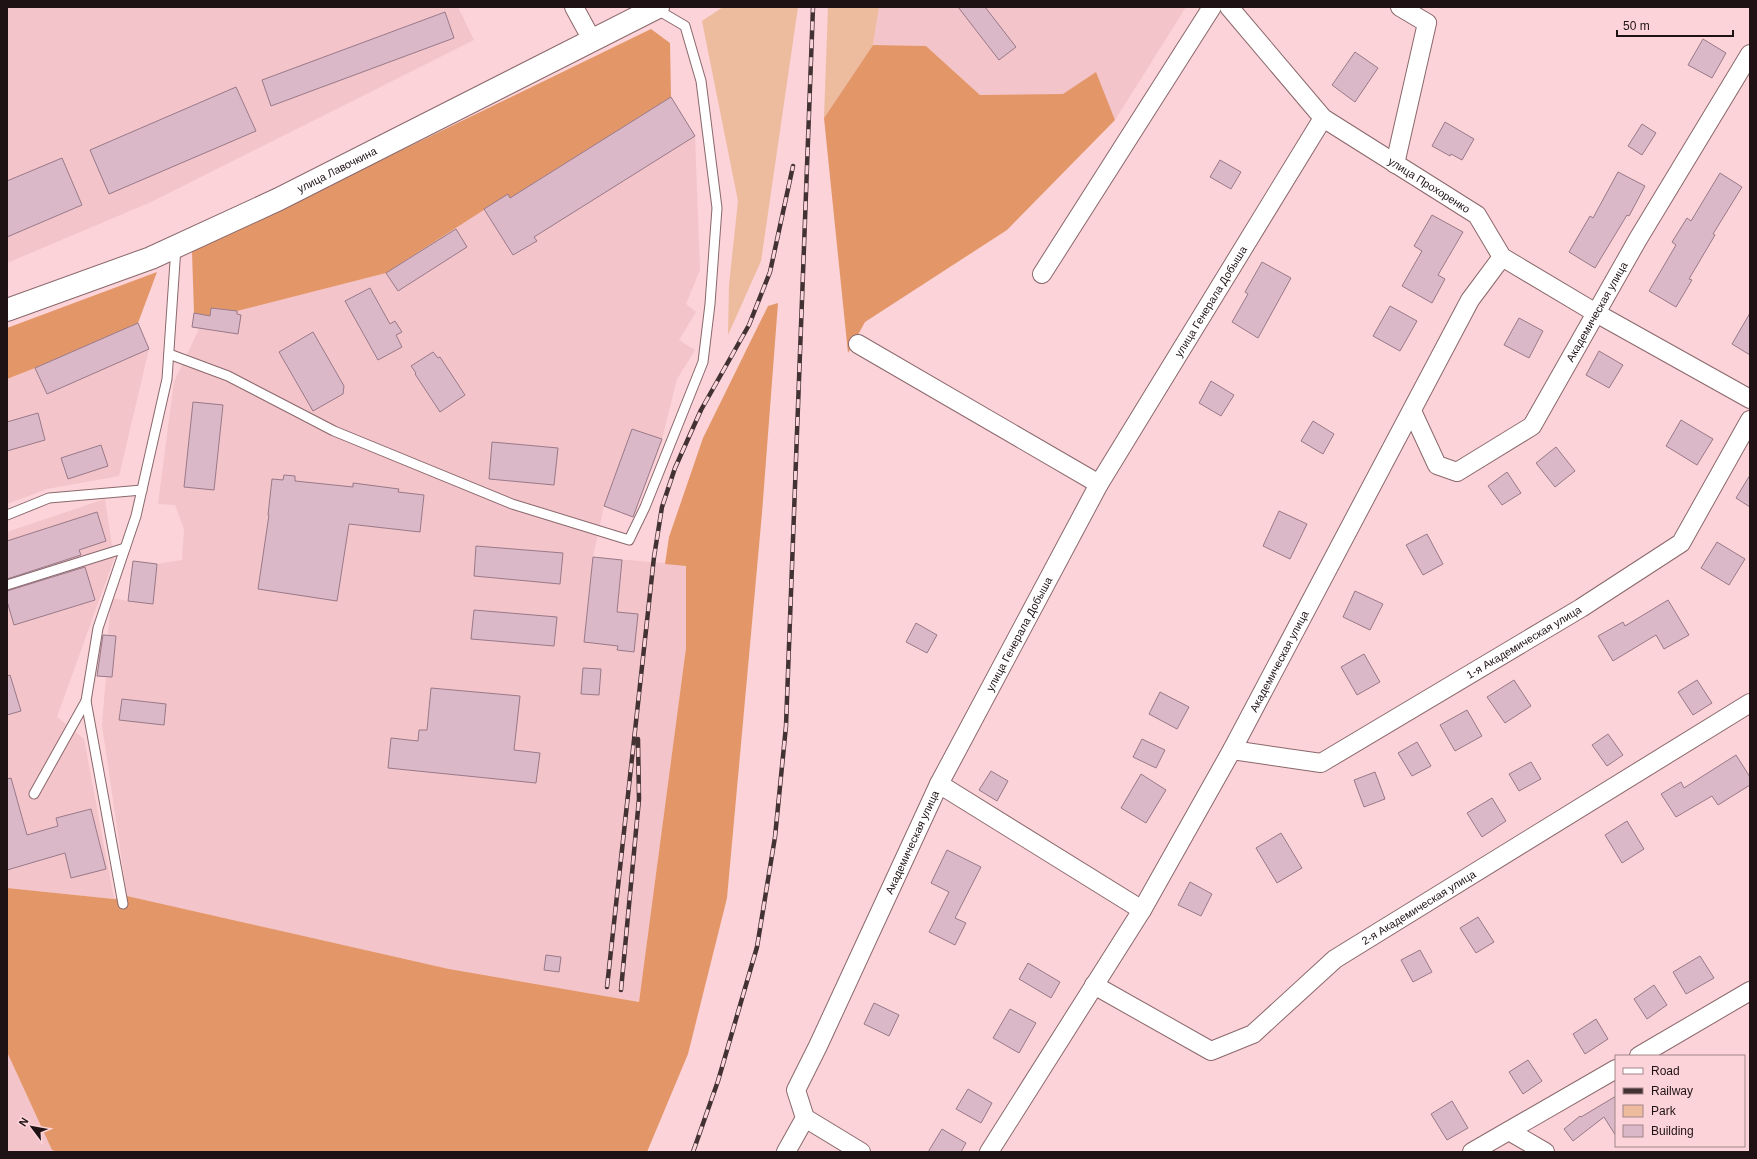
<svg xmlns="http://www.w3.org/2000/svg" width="1757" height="1159" viewBox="0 0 1757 1159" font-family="Helvetica,sans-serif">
	<rect width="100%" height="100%" fill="#fbd3d8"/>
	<g fill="#f3c4ca">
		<polygon points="7,7 458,7 474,40 151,202 7,263"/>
		<polygon points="879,7 1186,7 1115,120 1096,73 1064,94 980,95 926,46 873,45"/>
		<polygon points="671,97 695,136 700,270 686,304 696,312 679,340 695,350 677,379 662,439 633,517 604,506 593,557 686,565 686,648 639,1002 449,969 127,896 102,725 106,677 97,676 100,635 108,636 111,598 128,601 133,561 157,564 182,560 184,529 175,505 158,504 174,382 199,329 192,327 194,313 211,308 237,311 386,273 508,194 510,198"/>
		<polygon points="138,323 149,349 119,476 47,489 7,504 7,379 35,368"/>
		<polygon points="105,499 114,559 57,717 84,739 114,899 7,888 7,532"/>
		<polygon points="7,1052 52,1150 58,1152 7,1152"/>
	</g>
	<g fill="#edbb9e">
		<polygon points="723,7 798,7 761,261 728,335 729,285 738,201 702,21"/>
		<polygon points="828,7 879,7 873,45 824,118"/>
	</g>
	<g fill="#e39769">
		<polygon points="651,29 670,43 671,97 510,198 507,195 386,273 237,311 212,308 210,316 194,313 192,252"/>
		<polygon points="873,45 926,46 980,95 1063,94 1096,72 1115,120 1007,230 865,322 848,353 824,118"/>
		<polygon points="157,272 138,323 35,368 7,379 7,328"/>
		<polygon points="778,303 762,513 727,898 688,1054 647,1152 58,1152 52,1150 7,1052 7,888 114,899 127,896 449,969 639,1002 686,648 686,566 665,564 669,537 703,438 768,306"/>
	</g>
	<g fill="#dab8c7" stroke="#997988">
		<polygon points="958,7 985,7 1016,47 999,60"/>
		<polygon points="445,12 454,38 271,106 262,80"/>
		<polygon points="1703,39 1726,53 1712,78 1688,65"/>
		<polygon points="1355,52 1378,68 1355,102 1332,85"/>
		<polygon points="236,87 256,131 109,194 90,150"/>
		<polygon points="671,97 695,136 534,237 537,241 513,255 484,209 508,194 510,198"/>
		<polygon points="1445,122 1474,139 1462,160 1451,154 1450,156 1432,146"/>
		<polygon points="1642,124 1656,133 1642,155 1628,146"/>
		<polygon points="62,158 82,205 7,237 7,181"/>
		<polygon points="1220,160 1241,172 1231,189 1210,177"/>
		<polygon points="1618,172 1645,186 1629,216 1627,215 1595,268 1569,252 1590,216 1593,218"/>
		<polygon points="1720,173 1742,187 1713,234 1715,235 1689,279 1692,280 1676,307 1649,291 1676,245 1672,242 1687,218 1691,221"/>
		<polygon points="1432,215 1463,232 1438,275 1445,279 1432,303 1402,286 1422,251 1414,246"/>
		<polygon points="456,229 467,247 398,291 386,273"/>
		<polygon points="1262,262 1291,278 1258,338 1232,322 1248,294 1245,292"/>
		<polygon points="370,288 390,324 395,321 402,332 396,335 402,347 378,360 345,301"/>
		<polygon points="1390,306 1417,321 1400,351 1373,336"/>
		<polygon points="211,308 237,311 237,314 241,315 238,334 192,327 194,313 210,316"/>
		<polygon points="1750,313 1750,355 1732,344"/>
		<polygon points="1519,318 1543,331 1529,358 1504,345"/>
		<polygon points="138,323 149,349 47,394 35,368"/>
		<polygon points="313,332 344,386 343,394 313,411 279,352"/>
		<polygon points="1599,351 1623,365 1609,388 1586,375"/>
		<polygon points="433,352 438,358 440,357 465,395 440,412 415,374 416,373 411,366"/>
		<polygon points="1211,381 1234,395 1221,416 1199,403"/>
		<polygon points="193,402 223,405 214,490 184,487"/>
		<polygon points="38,413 45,440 7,451 7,422"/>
		<polygon points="1681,420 1713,439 1697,465 1666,446"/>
		<polygon points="1313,421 1334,434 1323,454 1301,441"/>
		<polygon points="632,429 662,439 633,517 604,506"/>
		<polygon points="492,442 558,448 554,485 489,479"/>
		<polygon points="101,445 108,466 68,479 61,458"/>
		<polygon points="1556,447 1575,471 1555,487 1536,463"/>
		<polygon points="1507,472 1521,493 1502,505 1488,486"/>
		<polygon points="284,475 295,476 295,481 353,487 353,483 399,489 398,492 424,495 420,532 349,524 337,601 258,589 269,515 268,515 272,479 283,480"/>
		<polygon points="1750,475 1750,507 1736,498"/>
		<polygon points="1279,511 1307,524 1290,559 1263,546"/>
		<polygon points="97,512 106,541 79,550 81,555 7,579 7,541"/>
		<polygon points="1427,534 1443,564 1423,575 1406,545"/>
		<polygon points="1717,542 1745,559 1729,585 1701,568"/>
		<polygon points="476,546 563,553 560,584 474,576"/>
		<polygon points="593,557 622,560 617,612 638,614 634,652 617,650 618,646 584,642"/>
		<polygon points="133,561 157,564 153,604 128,601"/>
		<polygon points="85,567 95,600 14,625 7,601 7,591"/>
		<polygon points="1355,591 1383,604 1370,630 1343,617"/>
		<polygon points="1668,600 1689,635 1664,649 1656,635 1613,661 1598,636 1623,622 1625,626"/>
		<polygon points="474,610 557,617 554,646 471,639"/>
		<polygon points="916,623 937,635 927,653 906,642"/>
		<polygon points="103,635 116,636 112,677 97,676"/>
		<polygon points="1364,654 1380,682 1357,695 1341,667"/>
		<polygon points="583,668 601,669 599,695 581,694"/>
		<polygon points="10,675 21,711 7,715 7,676"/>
		<polygon points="1514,680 1531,706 1505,723 1487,697"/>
		<polygon points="1697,680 1712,703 1693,715 1678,692"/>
		<polygon points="431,688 520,696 514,750 540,753 536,783 388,768 391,738 418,741 419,730 427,730"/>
		<polygon points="1160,692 1189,707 1177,729 1149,714"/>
		<polygon points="122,699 166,704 164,725 119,720"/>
		<polygon points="1467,710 1482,736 1455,751 1440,725"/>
		<polygon points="1608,734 1623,755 1607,766 1592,745"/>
		<polygon points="1142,739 1165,750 1156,768 1133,757"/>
		<polygon points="1417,742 1431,766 1412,776 1398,753"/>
		<polygon points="1736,755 1750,777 1750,785 1718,805 1712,796 1676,817 1661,794 1681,782 1684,788"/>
		<polygon points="1531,762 1541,779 1519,791 1509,774"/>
		<polygon points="991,771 1008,781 997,801 979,790"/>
		<polygon points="1375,772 1385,799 1364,807 1354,780"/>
		<polygon points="1141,774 1166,790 1146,823 1121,808"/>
		<polygon points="11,778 27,835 58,826 56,818 91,809 106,869 71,878 65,853 7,870 7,779"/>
		<polygon points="1492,798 1506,821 1482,837 1467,813"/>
		<polygon points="1627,821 1644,849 1622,863 1605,835"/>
		<polygon points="1281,833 1302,868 1277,883 1256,848"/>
		<polygon points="947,850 981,867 955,918 966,923 955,945 929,932 949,892 931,883"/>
		<polygon points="1190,882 1212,894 1201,916 1178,905"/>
		<polygon points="1478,917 1494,942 1476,953 1460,928"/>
		<polygon points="1420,950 1432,972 1413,982 1401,960"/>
		<polygon points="546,955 561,957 559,972 544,970"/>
		<polygon points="1700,956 1714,978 1686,994 1673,972"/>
		<polygon points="1028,963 1060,982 1051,998 1019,979"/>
		<polygon points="1654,985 1667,1005 1647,1019 1634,999"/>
		<polygon points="874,1003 899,1015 889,1036 864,1024"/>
		<polygon points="1010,1009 1036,1023 1019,1053 993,1038"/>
		<polygon points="1596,1019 1608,1039 1585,1054 1573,1034"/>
		<polygon points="1528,1060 1542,1081 1523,1094 1509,1072"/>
		<polygon points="968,1089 992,1103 981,1123 956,1109"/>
		<polygon points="1616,1096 1616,1136 1604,1117 1573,1141 1564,1129 1580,1116 1581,1117"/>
		<polygon points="1452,1101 1468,1128 1447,1140 1431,1114"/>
		<polygon points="942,1129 966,1143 961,1152 928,1152"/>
	</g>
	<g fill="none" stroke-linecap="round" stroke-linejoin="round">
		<defs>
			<g id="service">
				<polyline points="169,354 228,376 334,431 512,504 629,540 645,507 703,362 710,304 717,208 701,81 685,26 656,9"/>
				<polyline points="7,515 49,498 142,490"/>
				<polyline points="7,585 125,548"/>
				<polyline points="86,701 123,904"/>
				<polyline points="34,794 86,701 98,628 136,516 167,379 176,247"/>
			</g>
			<g id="minor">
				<polyline points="574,7 592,40"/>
				<path id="s1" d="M1229,7L1323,118L1477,215L1502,257L1596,313L1750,399"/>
				<polyline points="1395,164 1427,23 1400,7"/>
				<polyline points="1042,274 1212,7"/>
				<polyline points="858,344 1099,484"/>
				<path id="s2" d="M1412,411L1437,465L1457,472L1532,426L1638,239L1750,54"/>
				<path id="s3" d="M1232,750L1321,763L1581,608L1681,543L1750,420"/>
				<path id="s4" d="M939,784L1099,484L1323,118"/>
				<path id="s5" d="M1142,910L1232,750L1470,300L1502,257"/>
				<path id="s6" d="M1094,985L1211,1051L1253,1034L1335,959L1750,703"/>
				<polyline points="1639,1056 1750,991"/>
				<path id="s7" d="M805,1118L796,1090L818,1046L939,784L1142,910L989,1152"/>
				<polyline points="1509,1131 1545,1152"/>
				<polyline points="786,1152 805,1118 861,1152"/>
				<polyline points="1472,1152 1616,1069"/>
			</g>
			<g id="secondary">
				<path id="s8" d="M7,310L151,258L279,199L658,7"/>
			</g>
		</defs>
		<use href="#service" stroke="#8a686c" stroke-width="11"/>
		<use href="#minor" stroke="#8a686c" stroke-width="20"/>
		<use href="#secondary" stroke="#8a686c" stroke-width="24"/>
		<use href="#service" stroke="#fff" stroke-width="9"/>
		<use href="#minor" stroke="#fff" stroke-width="18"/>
		<use href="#secondary" stroke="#fff" stroke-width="22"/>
		<defs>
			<g id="rail">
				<polyline points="607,987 654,557 662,507 675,468 701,410 749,325 770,272 793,166"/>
				<polyline points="621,990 639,799 638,739"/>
				<polyline points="693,1152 718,1081 757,947 775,837 786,726 813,7"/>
			</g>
		</defs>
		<use href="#rail" stroke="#433234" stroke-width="4.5"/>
		<use href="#rail" stroke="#fbd3d8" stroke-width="3" stroke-dasharray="9" stroke-linecap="butt"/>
	</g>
	<g text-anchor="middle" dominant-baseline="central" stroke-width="3" stroke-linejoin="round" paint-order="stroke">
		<g font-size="11" fill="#1f1214" stroke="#fbd3d8">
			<text stroke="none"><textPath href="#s8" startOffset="359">улица Лавочкина</textPath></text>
			<text stroke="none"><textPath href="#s1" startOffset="271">улица Прохоренко</textPath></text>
			<text stroke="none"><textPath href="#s4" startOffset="554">улица Генерала Добыша</textPath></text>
			<text stroke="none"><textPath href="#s2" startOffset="300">Академическая улица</textPath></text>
			<text stroke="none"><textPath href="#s4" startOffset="170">улица Генерала Добыша</textPath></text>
			<text stroke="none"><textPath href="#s3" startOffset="326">1-я Академическая улица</textPath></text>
			<text stroke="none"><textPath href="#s5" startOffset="284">Академическая улица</textPath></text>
			<text stroke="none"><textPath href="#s7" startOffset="303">Академическая улица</textPath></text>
			<text stroke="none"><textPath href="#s6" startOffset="389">2-я Академическая улица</textPath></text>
		</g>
	</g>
	<rect width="1757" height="1159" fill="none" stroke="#1f1214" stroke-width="16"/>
	<rect x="1615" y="1055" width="130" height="92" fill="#fbd3d8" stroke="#a3868a"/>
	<rect x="1623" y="1068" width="20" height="6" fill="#ffffff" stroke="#a3868a"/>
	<text x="1651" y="1075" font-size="12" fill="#1f1214">Road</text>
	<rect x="1623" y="1088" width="20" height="6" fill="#433234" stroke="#a3868a"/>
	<text x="1651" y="1095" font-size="12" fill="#1f1214">Railway</text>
	<rect x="1623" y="1105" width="20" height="12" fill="#edbb9e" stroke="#a3868a"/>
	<text x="1651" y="1115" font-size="12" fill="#1f1214">Park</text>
	<rect x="1623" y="1125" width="20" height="12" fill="#dab8c7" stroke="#a3868a"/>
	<text x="1651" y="1135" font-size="12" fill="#1f1214">Building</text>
	<g transform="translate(32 1127) rotate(302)" stroke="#fbd3d8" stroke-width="3" paint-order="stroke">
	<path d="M0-3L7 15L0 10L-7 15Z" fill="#1f1214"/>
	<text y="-6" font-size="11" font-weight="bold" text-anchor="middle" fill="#1f1214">N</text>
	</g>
	<path d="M1617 30v6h116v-6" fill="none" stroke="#1f1214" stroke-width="2"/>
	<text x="1623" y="30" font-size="12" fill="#1f1214" stroke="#fbd3d8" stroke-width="3" paint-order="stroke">50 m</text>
</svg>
